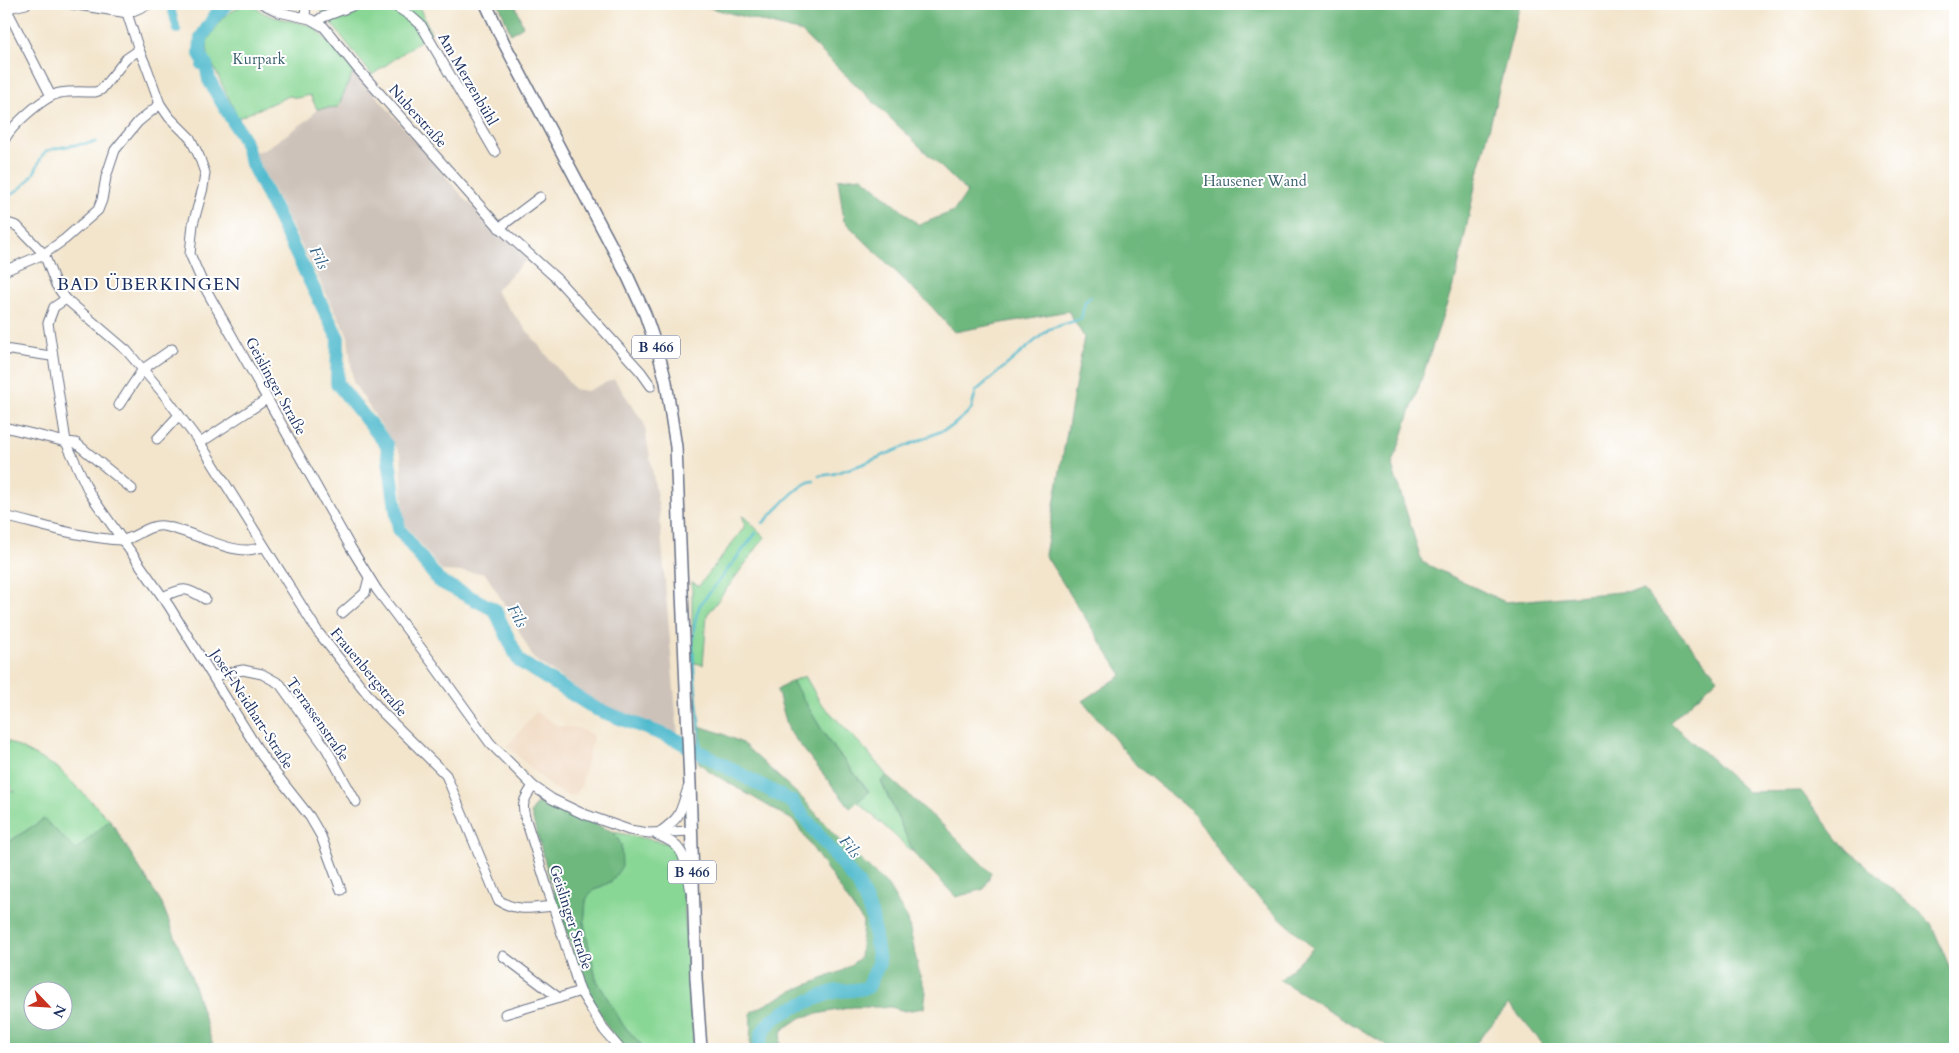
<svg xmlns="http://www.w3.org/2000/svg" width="1959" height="1053" viewBox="0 0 1959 1053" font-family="Cardo,serif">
	<rect width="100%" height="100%" fill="#fff"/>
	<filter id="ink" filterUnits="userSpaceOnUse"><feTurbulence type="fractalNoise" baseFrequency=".02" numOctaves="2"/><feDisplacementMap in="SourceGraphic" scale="10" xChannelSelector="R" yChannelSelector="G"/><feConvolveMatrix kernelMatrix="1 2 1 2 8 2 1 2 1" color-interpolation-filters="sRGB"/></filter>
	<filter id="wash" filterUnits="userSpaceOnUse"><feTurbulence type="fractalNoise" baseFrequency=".0096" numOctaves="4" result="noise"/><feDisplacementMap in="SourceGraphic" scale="20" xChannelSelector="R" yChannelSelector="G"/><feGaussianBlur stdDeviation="1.12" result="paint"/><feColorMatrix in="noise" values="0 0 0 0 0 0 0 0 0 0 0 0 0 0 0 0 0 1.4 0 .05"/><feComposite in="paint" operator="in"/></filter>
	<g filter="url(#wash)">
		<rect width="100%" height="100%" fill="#f3e5cc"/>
		<polygon fill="#efd6bc" points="536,712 559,726 578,728 592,735 593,738 581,786 576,794 568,796 552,787 507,746"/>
		<polygon fill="#cdc2b9" points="354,70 466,200 528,258 495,291 574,389 587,391 614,379 644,423 659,509 678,737 607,710 533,658 510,613 485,573 442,571 404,523 401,455 353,382 348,336 254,152 264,150 309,119 317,109 338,107"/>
		<g fill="#89d795" stroke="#52837a">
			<polygon points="244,4 251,4 264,13 274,17 313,26 354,70 338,107 317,109 310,95 298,98 289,96 238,118 208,55 207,41 223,17"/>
			<polygon points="316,4 418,4 431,33 372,75"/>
			<polygon points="742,515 765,537 707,615 703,665 692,662 692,582 699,586 743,529 745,524"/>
			<polygon points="805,676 820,702 866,750 887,776 881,782 914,853 858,802 869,791 830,743 792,681"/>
			<polygon points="4,739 58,768 110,820 76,851 44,819 4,845 4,789 15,792 4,780"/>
			<polygon points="614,832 662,842 673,846 681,857 694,1049 645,1049 623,1025 596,979 584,924 586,900 592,891 612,881 621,845"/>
		</g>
		<g fill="#6eb87e" stroke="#44746e" fill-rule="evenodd">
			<polygon points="499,4 515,4 523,26 511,34"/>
			<polygon points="696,4 1520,4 1476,182 1456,277 1392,466 1422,562 1505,602 1644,590 1718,678 1670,722 1748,792 1801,791 1842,845 1931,923 1955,980 1955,1049 1547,1049 1509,1004 1471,1049 1393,1049 1280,980 1313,948 1238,879 1194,814 1138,767 1083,701 1122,675 1045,555 1084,337 1068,311 954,332 932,307 844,221 838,179 862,177 919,225 954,211 967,192 801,32"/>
			<polygon points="792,681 830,743 869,792 850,808 789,731 777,690"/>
			<polygon points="699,726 721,733 742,743 804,800 839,840 888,886 908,920 919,973 926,992 924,1008 905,1011 891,1007 853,1007 802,1017 782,1030 779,1049 750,1049 751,1012 792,991 842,971 860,958 863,922 794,821 710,772 698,762"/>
			<polygon points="887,776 946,828 991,873 984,889 956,897 914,853 881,781"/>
			<polygon points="536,804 546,804 614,832 621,845 622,866 612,881 592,891 586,900 584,924 596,979 623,1025 645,1049 625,1049 608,1028 584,984 557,904 531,813"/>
			<path d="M44,819L76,850L110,820L162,904L191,976L214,1049H4V845ZM62,990V1020H32V990Z"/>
		</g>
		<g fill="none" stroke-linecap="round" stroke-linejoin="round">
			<g stroke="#50bacd" stroke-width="2.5">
				<polyline points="219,4 223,7"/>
				<polyline points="205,81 209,80"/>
				<path d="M4,198C17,192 28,184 35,171C38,166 40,158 44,153C49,147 86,144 96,142"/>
				<polyline points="819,476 833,474 863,464 951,427 971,410 976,391 1049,329 1081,319 1085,302 1091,296"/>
				<path d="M763,523C774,513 801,480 814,481"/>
				<path d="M701,752C701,712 684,640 700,605L756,533"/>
			</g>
			<g stroke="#50bacd" stroke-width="8">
				<polyline points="170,4 177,30"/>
				<polyline points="200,66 206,64"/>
			</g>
			<path stroke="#50bacd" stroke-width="14" d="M227,4L217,13L201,38L200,54L206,64L209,80L244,140L251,162L338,338L337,383L387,445L399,529L439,581L495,610L519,661L596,709L677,740L792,802L859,885L872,916L879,963L868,987C857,991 849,990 838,991C830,992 822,996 815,999C793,1007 756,1020 760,1049"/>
		</g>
	</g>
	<g filter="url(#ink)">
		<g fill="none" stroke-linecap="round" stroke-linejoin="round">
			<defs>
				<g id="minor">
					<polyline points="4,4 51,96"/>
					<polyline points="71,4 128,13"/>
					<polyline points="124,4 139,50 147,68 160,104 169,117 190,138 199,156 205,173 203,188 193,224 190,254 204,286 351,548 377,590 433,664 490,743 533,786 552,799 581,813 629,830 649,833 691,831"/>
					<polyline points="263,4 279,12 310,19 324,27 357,68 498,226 557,279 641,372 651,386"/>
					<polyline points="392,4 412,17 421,25 495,152"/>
					<polyline points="4,9 26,4"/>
					<polyline points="128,13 149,4"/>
					<polyline points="305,17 306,4"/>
					<polyline points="317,21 321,18 357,4"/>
					<path d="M4,141C10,127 44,96 60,93C71,91 84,92 95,92L101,90L126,59L139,50"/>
					<path d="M4,222L17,226L44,254L56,285L66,299L127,351L162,392L200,443L318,632L381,711L446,775L498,900C517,912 531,908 553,906"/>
					<polyline points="499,228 540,197"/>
					<polyline points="4,271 44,254 65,239 98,210 102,200 106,177 115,150 138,122 160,104"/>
					<polyline points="66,299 54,307 48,323 66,442 90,494 169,606 262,756 310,817 321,836 341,890"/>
					<polyline points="4,349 51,356"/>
					<polyline points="119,405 143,369 172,349"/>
					<polyline points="4,427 66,442 76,443 132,489"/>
					<polyline points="157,439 179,415"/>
					<polyline points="200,443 267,399"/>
					<path d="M4,516C42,525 81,538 120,540C133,541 147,524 163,526C189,530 224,551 248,550C252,550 258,548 263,547"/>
					<path d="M163,597C183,587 186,587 205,599"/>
					<polyline points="342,613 365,593 369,578"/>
					<polyline points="214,676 243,670 262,674 280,684 326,748 356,802"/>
					<path d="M533,786C525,798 521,803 525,817L580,991L604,1030L620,1049"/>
					<path d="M660,832C683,815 679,814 688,788"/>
					<path d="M657,835C686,845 685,860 689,887"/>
					<polyline points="503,956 559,998 580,991"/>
					<polyline points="505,1014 559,998"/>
				</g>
				<polyline id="major" points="486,4 504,43 628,277 645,314 659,355 666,382 676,447 690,784 696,978 701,1049"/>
			</defs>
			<use href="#minor" stroke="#676f84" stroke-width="11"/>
			<use href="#major" stroke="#676f84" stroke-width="14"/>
			<use href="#minor" stroke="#fff" stroke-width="9"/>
			<use href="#major" stroke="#fff" stroke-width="11"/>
		</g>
	</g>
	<g text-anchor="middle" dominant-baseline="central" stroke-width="4" stroke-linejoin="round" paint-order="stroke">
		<g fill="#fff" stroke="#5f6d8e" stroke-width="1">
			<rect x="632" y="335.5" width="48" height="23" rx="4"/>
			<rect x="668" y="860.5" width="48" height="23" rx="4"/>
		</g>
		<g font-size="14" font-weight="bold" fill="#1b2f5e">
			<text x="656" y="347">B 466</text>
			<text x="692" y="872">B 466</text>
		</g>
		<g font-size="15" fill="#3c616e" stroke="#fff">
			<text x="259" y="59">Kurpark</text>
			<text x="1255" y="181">Hausener Wand</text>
		</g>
		<g font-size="15" fill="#1b2f5e" stroke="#fff">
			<text transform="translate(468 79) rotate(60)">Am Merzenbühl</text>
			<text transform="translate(418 116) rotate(48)">Nuberstraße</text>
			<text transform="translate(276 386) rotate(61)">Geislinger Straße</text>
			<text transform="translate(369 672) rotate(50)">Frauenbergstraße</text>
			<text transform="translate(252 709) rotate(57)">Josef-Neidhart-Straße</text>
			<text transform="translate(318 719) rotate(55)">Terrassenstraße</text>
			<text transform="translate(571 917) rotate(72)">Geislinger Straße</text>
		</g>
		<g font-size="16" font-style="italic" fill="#2e6085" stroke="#fff">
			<text transform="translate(319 258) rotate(64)">Fils</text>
			<text transform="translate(517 616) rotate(61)">Fils</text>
			<text transform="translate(850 847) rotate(51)">Fils</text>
		</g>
		<g font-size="18" letter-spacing="1" fill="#1b2f5e" stroke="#fff">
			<text x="149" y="284">BAD ÜBERKINGEN</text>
		</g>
	</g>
	<rect width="1959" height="1053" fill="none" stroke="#fff" stroke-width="20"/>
	<g transform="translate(48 1006) rotate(115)"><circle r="24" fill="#ffffff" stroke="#a4acbf"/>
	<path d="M0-4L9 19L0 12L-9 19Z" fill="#c8321e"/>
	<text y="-8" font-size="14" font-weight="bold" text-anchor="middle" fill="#1b2f5e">N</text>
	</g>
</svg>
